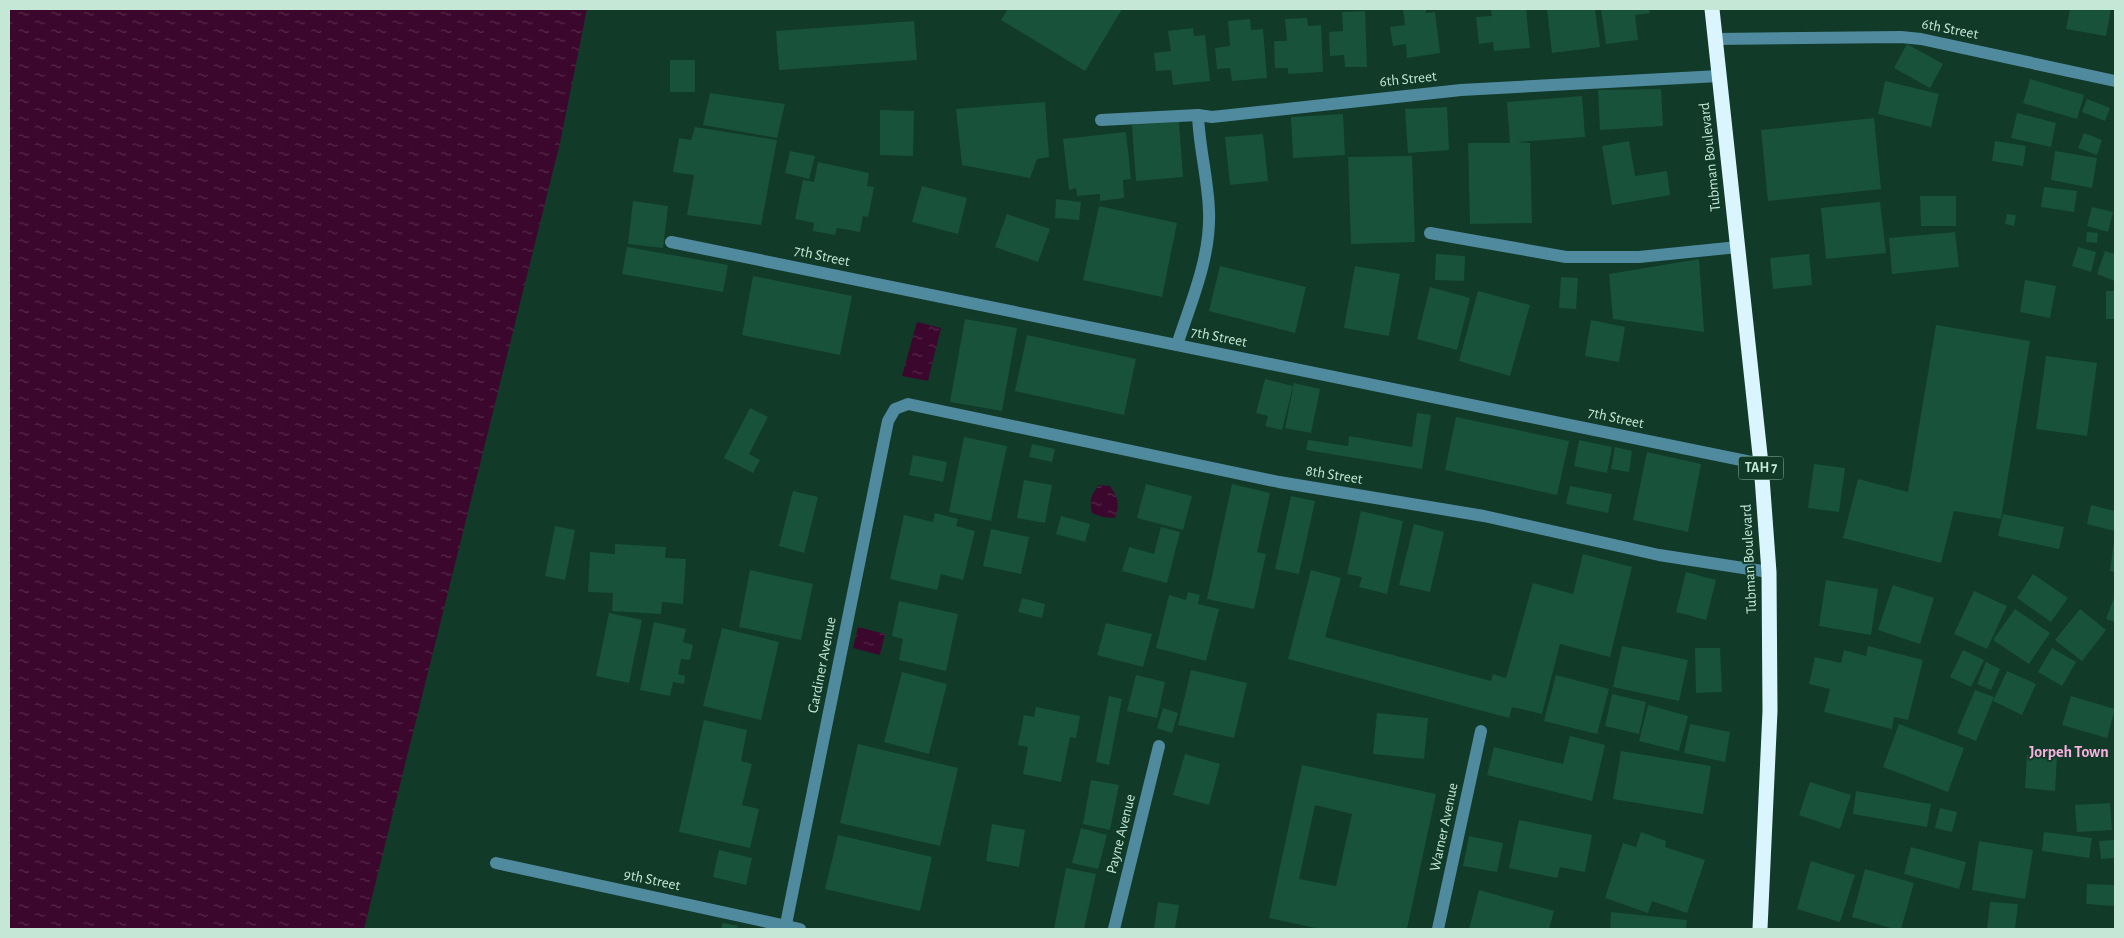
<svg xmlns="http://www.w3.org/2000/svg" width="2124" height="938" viewBox="0 0 2124 938" font-family="'Alegreya Sans',sans-serif">
	<defs>
		<pattern id="water-ripples" width="26" height="14" patternUnits="userSpaceOnUse" patternTransform="scale(1.25)"><rect width="26" height="14" fill="#3b072c"/><path d="M2 4q2-2 4 0t4 0M15 11q2-2 4 0t4 0" fill="none" stroke="#562b4a"/></pattern>
	</defs>
	<rect width="100%" height="100%" fill="#113a29"/>
	<g fill="url(#water-ripples)">
		<polygon points="9,9 587,9 560,143 364,929 9,929"/>
		<polygon points="917,322 941,328 928,381 902,376"/>
		<path d="M1099,485L1110,486C1118,498 1120,504 1115,518L1103,517L1092,513C1089,501 1091,495 1099,485Z"/>
		<polygon points="858,627 885,634 880,655 853,648"/>
	</g>
	<g fill="#18523a" fill-rule="evenodd">
		<polygon points="1008,9 1122,9 1085,71 1001,20"/>
		<polygon points="1403,9 1426,9 1426,13 1435,12 1440,53 1407,58 1406,44 1393,46 1390,27 1405,25"/>
		<polygon points="1491,9 1526,9 1530,48 1494,51 1493,42 1479,44 1476,17 1492,16"/>
		<polygon points="1547,9 1595,9 1600,47 1552,53"/>
		<polygon points="1601,9 1649,9 1650,13 1635,15 1638,40 1606,44"/>
		<polygon points="2070,9 2111,9 2106,36 2066,29"/>
		<polygon points="1365,11 1367,67 1345,67 1344,55 1330,56 1329,32 1343,31 1342,12"/>
		<polygon points="1307,18 1308,26 1321,25 1323,72 1288,74 1288,68 1275,68 1274,41 1287,41 1285,19"/>
		<polygon points="1250,19 1251,30 1263,29 1267,78 1232,81 1230,68 1217,69 1215,48 1230,46 1228,21"/>
		<polygon points="914,21 917,60 779,70 776,31"/>
		<polygon points="1193,28 1194,36 1205,35 1210,81 1173,85 1171,70 1156,71 1154,53 1171,51 1168,31"/>
		<polygon points="1907,44 1943,64 1930,88 1894,68"/>
		<rect x="670" y="60" width="25" height="32"/>
		<polygon points="2030,79 2084,95 2077,119 2023,103"/>
		<polygon points="1885,81 1939,94 1931,127 1878,114"/>
		<polygon points="1661,89 1663,126 1600,130 1598,90"/>
		<polygon points="710,93 785,104 777,138 703,125"/>
		<polygon points="1582,96 1585,137 1517,142 1530,143 1532,223 1470,224 1468,143 1510,143 1507,102"/>
		<polygon points="2087,99 2110,108 2105,121 2082,112"/>
		<polygon points="1045,102 1049,157 1037,159 1030,178 962,165 956,109"/>
		<polygon points="1447,107 1449,150 1408,153 1405,109"/>
		<polygon points="880,110 914,111 913,156 880,155"/>
		<polygon points="2017,113 2056,123 2051,147 2011,138"/>
		<polygon points="1343,114 1345,155 1293,158 1291,117"/>
		<polygon points="1874,118 1881,189 1768,201 1761,130"/>
		<polygon points="1179,122 1183,177 1136,181 1132,125"/>
		<polygon points="695,127 777,140 761,225 687,215 694,175 673,172 679,138 691,140"/>
		<polygon points="1126,132 1131,179 1123,180 1124,198 1100,201 1100,194 1077,196 1076,188 1069,190 1063,139"/>
		<polygon points="2084,133 2102,140 2097,155 2078,148"/>
		<polygon points="1263,134 1268,181 1230,185 1225,137"/>
		<polygon points="1629,141 1635,176 1667,171 1670,195 1612,205 1602,146"/>
		<polygon points="1995,141 2026,146 2023,166 1992,161"/>
		<polygon points="790,151 815,156 809,179 785,173"/>
		<polygon points="2055,151 2097,158 2092,188 2051,180"/>
		<polygon points="1412,156 1415,242 1351,244 1348,157"/>
		<polygon points="818,162 869,173 867,186 874,187 868,217 863,216 860,232 837,228 835,235 813,231 814,223 795,219 803,180 814,182"/>
		<polygon points="922,186 967,198 958,234 912,222"/>
		<polygon points="2044,187 2077,191 2074,212 2041,207"/>
		<polygon points="1920,196 1956,196 1956,226 1921,226"/>
		<polygon points="1056,199 1081,202 1079,220 1055,218"/>
		<polygon points="633,201 668,206 663,248 628,244"/>
		<polygon points="1880,202 1886,253 1826,259 1821,208"/>
		<polygon points="1099,206 1177,223 1162,297 1083,280"/>
		<polygon points="2092,207 2113,212 2108,232 2087,226"/>
		<polygon points="1007,214 1050,229 1038,262 995,247"/>
		<polygon points="2007,214 2016,215 2014,226 2005,224"/>
		<polygon points="1955,232 1959,267 1892,274 1889,238"/>
		<polygon points="2087,232 2098,233 2097,243 2086,242"/>
		<polygon points="627,247 728,265 723,292 622,274"/>
		<polygon points="2078,247 2096,252 2091,272 2072,266"/>
		<polygon points="2105,251 2115,254 2115,281 2097,274"/>
		<polygon points="1436,254 1465,256 1464,281 1435,280"/>
		<polygon points="1809,254 1812,285 1773,289 1770,258"/>
		<polygon points="1699,259 1704,332 1613,319 1609,274"/>
		<polygon points="1220,266 1306,287 1295,333 1209,311"/>
		<polygon points="1355,266 1400,274 1389,336 1344,328"/>
		<polygon points="753,276 852,296 840,355 742,335"/>
		<polygon points="1561,277 1578,278 1576,309 1559,308"/>
		<polygon points="2025,280 2056,286 2050,318 2020,312"/>
		<polygon points="1430,287 1470,298 1457,350 1417,339"/>
		<polygon points="1478,291 1530,305 1510,376 1459,361"/>
		<rect x="2106" y="291" width="9" height="28"/>
		<polygon points="965,319 1017,328 1002,411 950,402"/>
		<polygon points="1591,320 1625,327 1619,362 1585,356"/>
		<polygon points="1936,325 2030,341 2001,519 1954,511 1941,563 1843,538 1858,479 1908,492"/>
		<polygon points="1027,335 1136,359 1124,415 1015,391"/>
		<polygon points="2046,356 2097,363 2087,436 2036,429"/>
		<polygon points="1265,379 1293,386 1282,430 1265,426 1268,416 1256,413"/>
		<polygon points="1294,383 1320,389 1311,433 1285,428"/>
		<polygon points="750,408 768,417 749,454 760,460 753,473 724,458"/>
		<polygon points="1417,413 1431,415 1422,469 1306,450 1308,440 1348,446 1349,436 1412,447"/>
		<polygon points="1456,417 1569,441 1557,495 1445,470"/>
		<polygon points="964,437 1007,446 991,521 949,512"/>
		<polygon points="1579,440 1612,447 1607,473 1574,466"/>
		<polygon points="1032,444 1055,449 1052,462 1029,457"/>
		<polygon points="1615,447 1632,451 1629,472 1611,469"/>
		<polygon points="1647,452 1701,464 1688,532 1633,520"/>
		<polygon points="913,455 947,462 943,482 909,475"/>
		<polygon points="1814,464 1845,468 1839,512 1808,508"/>
		<polygon points="1024,480 1052,485 1045,523 1017,518"/>
		<polygon points="1146,484 1192,496 1183,530 1137,518"/>
		<polygon points="1232,484 1270,493 1257,552 1266,554 1254,609 1207,599"/>
		<polygon points="1570,486 1612,494 1608,513 1566,504"/>
		<polygon points="793,491 818,497 804,553 779,546"/>
		<polygon points="1291,496 1315,501 1299,574 1275,569"/>
		<polygon points="2091,505 2115,511 2115,531 2087,524"/>
		<polygon points="1361,511 1403,521 1387,594 1359,587 1362,577 1347,574"/>
		<polygon points="935,513 958,519 956,526 975,531 963,580 941,574 937,590 890,579 904,515 933,522"/>
		<polygon points="2003,514 2064,527 2059,549 1998,536"/>
		<polygon points="1061,516 1090,524 1085,542 1056,534"/>
		<polygon points="1414,524 1444,532 1430,592 1399,585"/>
		<polygon points="555,526 575,530 565,580 545,576"/>
		<polygon points="1161,527 1180,532 1167,583 1122,571 1129,547 1154,554"/>
		<polygon points="991,529 1029,537 1021,574 983,566"/>
		<polygon points="2114,540 2115,540 2115,572 2110,571"/>
		<polygon points="615,544 666,547 665,558 686,559 683,604 662,602 661,614 612,611 613,593 588,592 590,552 615,554"/>
		<polygon points="1583,554 1632,567 1610,657 1560,644 1542,714 1512,707 1509,718 1288,659 1311,570 1341,578 1325,637 1491,681 1493,674 1506,678 1533,583 1573,594"/>
		<polygon points="750,570 813,584 801,640 739,627"/>
		<polygon points="1686,572 1716,580 1706,620 1676,612"/>
		<polygon points="2033,574 2068,598 2051,622 2017,598"/>
		<polygon points="1826,580 1878,589 1871,635 1819,626"/>
		<polygon points="1893,585 1934,598 1920,644 1878,630"/>
		<polygon points="1974,591 2007,606 1987,649 1954,634"/>
		<polygon points="1188,592 1200,595 1198,604 1219,609 1206,661 1156,648 1169,595 1186,600"/>
		<polygon points="2115,595 2115,622 2106,619"/>
		<polygon points="1022,598 1045,604 1042,618 1018,612"/>
		<polygon points="899,601 958,614 946,671 899,660 903,639 892,636"/>
		<polygon points="2015,609 2050,633 2029,664 1993,640"/>
		<polygon points="2080,609 2106,630 2082,661 2055,640"/>
		<polygon points="609,613 642,620 629,683 596,676"/>
		<polygon points="654,622 686,629 683,642 693,645 690,660 681,659 678,674 685,676 684,684 673,682 670,696 640,690"/>
		<polygon points="1106,623 1152,634 1143,667 1097,655"/>
		<polygon points="722,628 779,642 761,720 703,706"/>
		<polygon points="1622,646 1688,660 1679,701 1613,687"/>
		<polygon points="1868,646 1923,660 1908,720 1894,717 1892,729 1824,712 1830,689 1809,684 1815,657 1841,663 1844,650 1866,656"/>
		<polygon points="1695,648 1720,648 1722,692 1696,693"/>
		<polygon points="2052,648 2076,662 2062,686 2038,672"/>
		<polygon points="1963,650 1984,660 1971,687 1950,677"/>
		<polygon points="1986,662 2000,669 1991,690 1977,684"/>
		<polygon points="1191,670 1247,683 1234,738 1178,725"/>
		<polygon points="2007,671 2036,684 2022,715 1993,701"/>
		<polygon points="902,672 947,684 929,754 884,742"/>
		<polygon points="1136,675 1165,682 1157,718 1127,711"/>
		<polygon points="1556,675 1609,689 1597,734 1544,721"/>
		<polygon points="1975,690 1994,697 1976,741 1957,733"/>
		<polygon points="1612,694 1646,702 1639,734 1605,726"/>
		<polygon points="1109,696 1122,699 1109,765 1096,762"/>
		<polygon points="2071,696 2115,709 2107,738 2062,725"/>
		<polygon points="1648,705 1688,716 1679,751 1639,741"/>
		<polygon points="1036,707 1080,716 1076,738 1070,737 1061,782 1023,774 1028,747 1018,745 1024,715 1034,717"/>
		<polygon points="1163,708 1178,713 1172,733 1157,728"/>
		<polygon points="1377,713 1428,718 1424,759 1373,754"/>
		<polygon points="704,720 747,730 741,761 752,764 742,805 759,809 750,848 679,832"/>
		<polygon points="1690,724 1730,732 1725,762 1684,753"/>
		<polygon points="1899,724 1964,748 1948,792 1883,767"/>
		<polygon points="1570,736 1605,745 1592,801 1487,775 1494,747 1563,764"/>
		<polygon points="858,744 958,768 940,846 840,823"/>
		<polygon points="1621,751 1711,766 1703,814 1613,799"/>
		<polygon points="1185,754 1220,764 1209,805 1173,795"/>
		<polygon points="2027,755 2057,757 2055,791 2025,788"/>
		<path d="M1302,765L1436,794L1407,929H1320L1269,918ZM1315,805L1352,814L1336,886L1299,879Z"/>
		<polygon points="1091,780 1119,785 1110,830 1083,824"/>
		<polygon points="1810,782 1851,795 1840,829 1799,815"/>
		<polygon points="1856,791 1931,804 1927,827 1853,814"/>
		<polygon points="2110,803 2112,830 2077,832 2075,805"/>
		<polygon points="1940,808 1957,812 1952,832 1935,828"/>
		<polygon points="1519,820 1592,835 1585,872 1560,867 1557,878 1509,868"/>
		<polygon points="992,824 1025,830 1019,867 986,861"/>
		<polygon points="1081,828 1107,835 1098,869 1072,863"/>
		<polygon points="1641,832 1666,841 1665,847 1705,860 1687,913 1652,901 1648,913 1605,898 1623,843 1636,847"/>
		<polygon points="2044,832 2092,838 2089,858 2042,851"/>
		<polygon points="838,835 932,857 920,911 825,889"/>
		<polygon points="1469,836 1503,843 1497,872 1463,866"/>
		<polygon points="2115,840 2115,858 2101,859 2099,841"/>
		<polygon points="1979,841 2033,850 2025,899 1972,890"/>
		<polygon points="1911,847 1966,862 1959,889 1904,874"/>
		<polygon points="719,850 752,858 746,885 713,877"/>
		<polygon points="1811,861 1855,875 1840,922 1797,909"/>
		<polygon points="1066,868 1096,874 1084,929 1054,929"/>
		<polygon points="1865,869 1914,883 1901,929 1894,929 1852,917"/>
		<polygon points="2087,884 2115,885 2115,906 2086,904"/>
		<polygon points="1479,890 1554,911 1549,929 1469,929"/>
		<polygon points="1158,902 1179,905 1175,929 1154,929"/>
		<polygon points="1990,902 2018,904 2015,929 1987,929"/>
		<polygon points="1611,912 1687,920 1686,929 1610,929"/>
		<polygon points="723,923 738,926 737,929 721,929"/>
	</g>
	<g fill="none" stroke-linecap="round" stroke-linejoin="round">
		<g stroke="#508a9e" stroke-width="12">
			<polyline points="1715,39 1901,37 1921,39 2115,81"/>
			<polyline points="1101,120 1198,115 1212,117 1461,90 1719,76"/>
			<polyline points="1430,233 1566,257 1639,257 1738,247"/>
			<polyline points="671,242 1761,464"/>
			<path d="M1177,345C1191,302 1211,257 1209,211C1208,179 1199,147 1198,115"/>
			<polyline points="496,863 800,929"/>
			<polyline points="785,929 888,421 895,409 908,404 1279,482 1484,516 1659,555 1769,572"/>
			<polyline points="1114,929 1159,746"/>
			<polyline points="1438,929 1481,731"/>
		</g>
		<polyline stroke="#dbf5fe" stroke-width="15" points="1712,9 1761,464 1769,572 1770,711 1760,929"/>
	</g>
	<g text-anchor="middle" dominant-baseline="central" stroke-width="4" stroke-linejoin="round" paint-order="stroke">
		<rect fill="#113a29" stroke="#8eb4a1" stroke-width="1" x="1738.5" y="456.5" width="45" height="23" rx="4"/>
		<g font-size="14" font-weight="bold" fill="#c4e8d5">
			<text x="1761" y="468">TAH 7</text>
		</g>
		<g font-size="15" fill="#c4e8d5" stroke="#113a29">
			<text transform="translate(1950 29) rotate(11)">6th Street</text>
			<text transform="translate(1408 79) rotate(-6)">6th Street</text>
			<text transform="translate(1710 157) rotate(-96)">Tubman Boulevard</text>
			<text transform="translate(822 256) rotate(12)">7th Street</text>
			<text transform="translate(1219 337) rotate(11)">7th Street</text>
			<text transform="translate(1616 418) rotate(12)">7th Street</text>
			<text transform="translate(1334 475) rotate(9)">8th Street</text>
			<text transform="translate(1749 559) rotate(-93)">Tubman Boulevard</text>
			<text transform="translate(822 665) rotate(-79)">Gardiner Avenue</text>
			<text transform="translate(1444 827) rotate(-78)">Warner Avenue</text>
			<text transform="translate(1121 834) rotate(-76)">Payne Avenue</text>
			<text transform="translate(652 880) rotate(12)">9th Street</text>
		</g>
		<g font-size="16" font-weight="bold" fill="#f8b0dc" stroke="#113a29">
			<text x="2069" y="752">Jorpeh Town</text>
		</g>
	</g>
	<rect width="2124" height="938" fill="none" stroke="#c4e8d5" stroke-width="20"/>
</svg>
